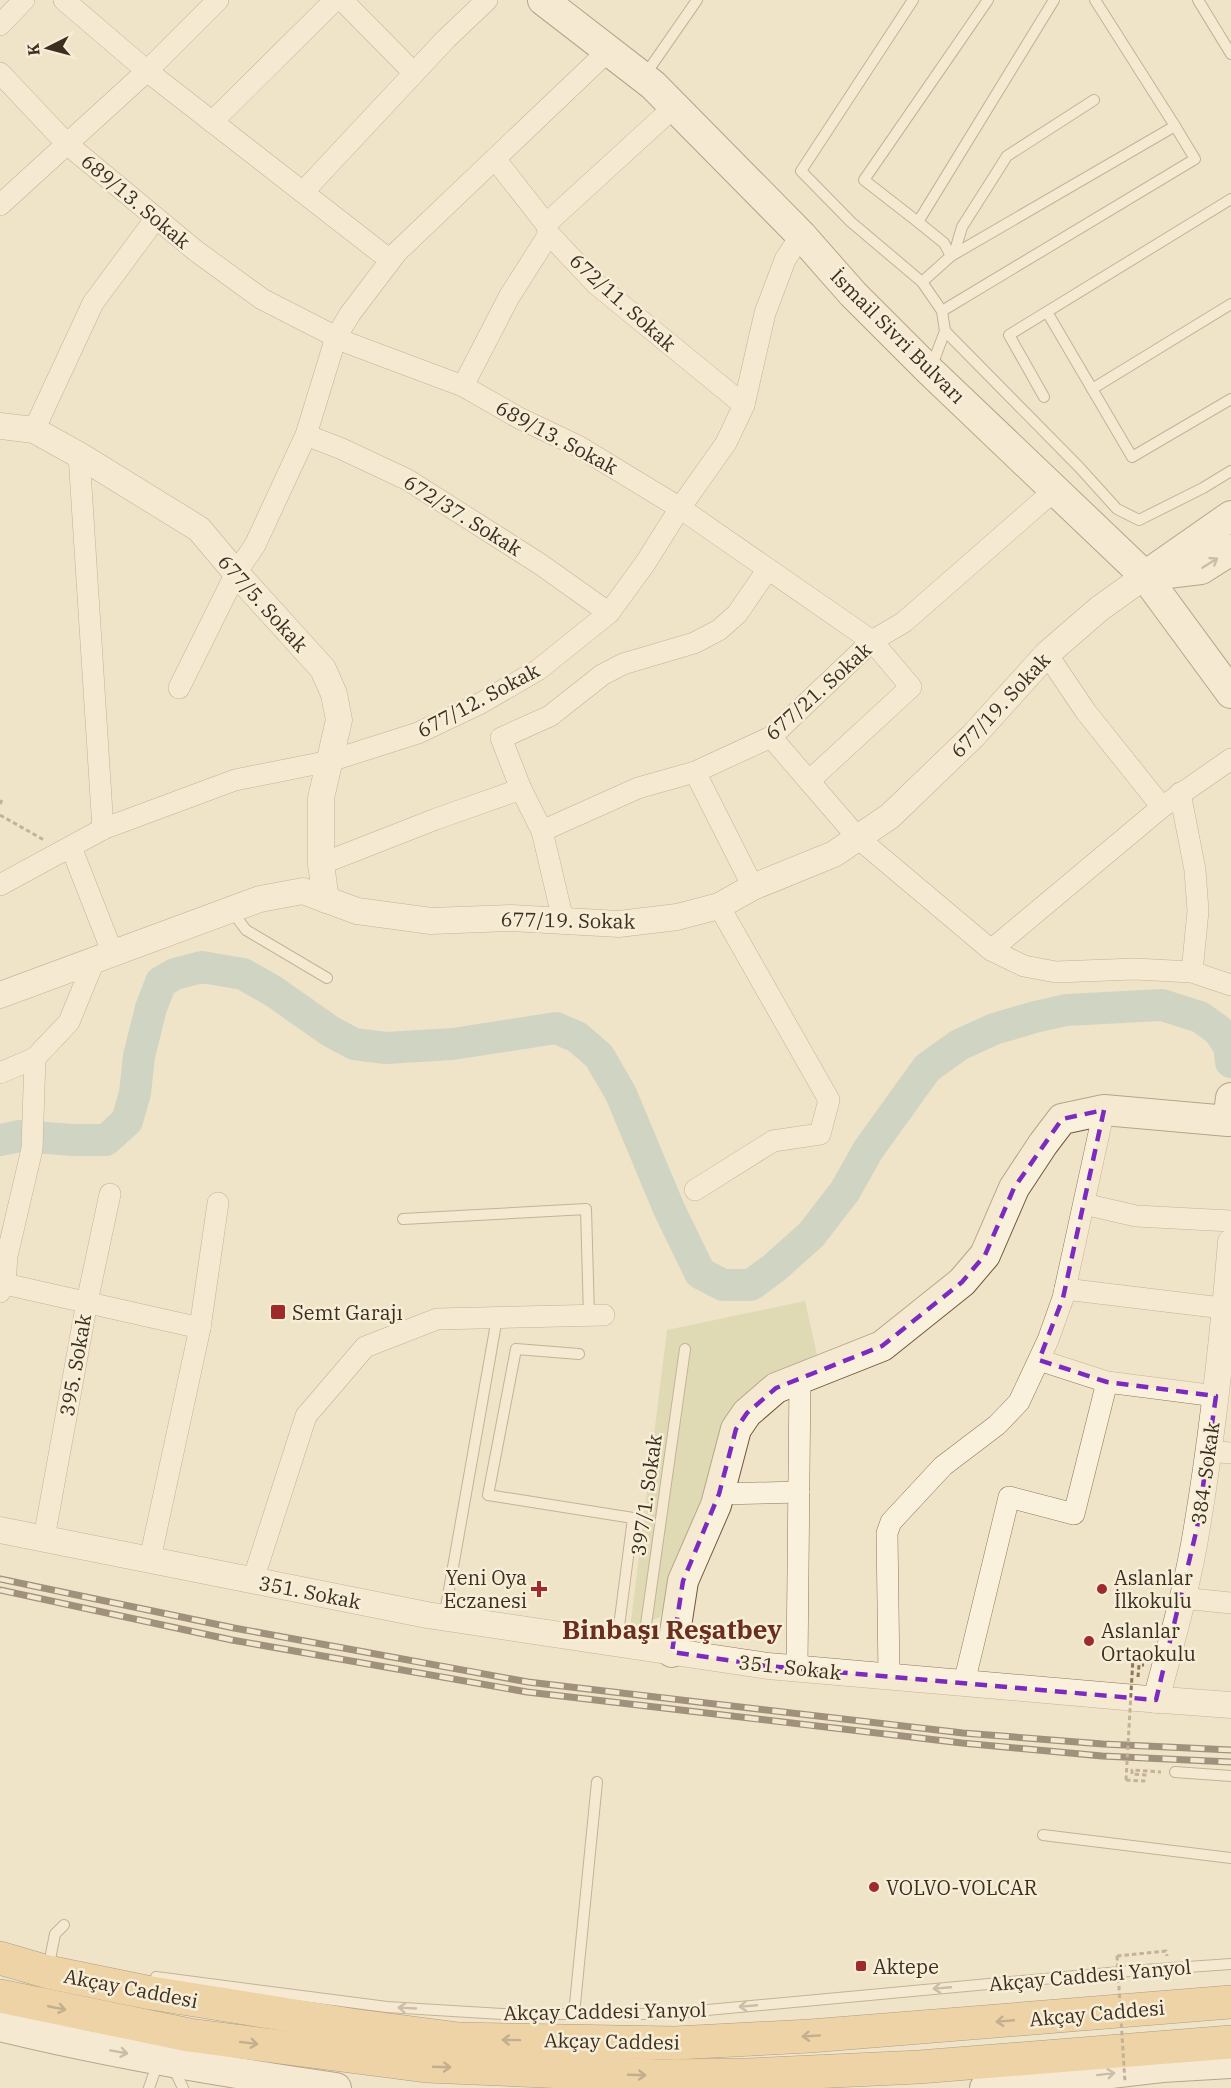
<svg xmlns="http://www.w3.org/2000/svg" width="1231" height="2088" viewBox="0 0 1231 2088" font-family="'IBM Plex Serif',serif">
	<rect width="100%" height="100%" fill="#f0e4c8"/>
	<polygon fill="#c9cf9b" points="805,1301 818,1359 780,1373 677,1566 660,1617 630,1629 667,1330"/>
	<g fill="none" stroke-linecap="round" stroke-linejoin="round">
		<polyline stroke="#a9c4bc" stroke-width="32" points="0,1140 20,1136 73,1140 106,1140 127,1121 135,1093 139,1056 151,1008 161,982 175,974 202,967 243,974 273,991 330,1031 354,1044 386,1048 453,1044 556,1028 577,1037 599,1056 621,1094 669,1209 700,1273 723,1285 751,1285 774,1268 811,1235 845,1191 868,1150 927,1068 959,1045 994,1029 1035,1017 1066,1010 1162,1005 1200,1017 1218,1030 1229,1046 1231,1062"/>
		<defs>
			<g id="service">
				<polyline points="913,0 801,171 851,222 922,282 942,311 945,331 931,368"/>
				<polyline points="1198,0 1231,54"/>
				<polyline points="645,75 697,0"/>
				<polyline points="918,222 864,180 988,0"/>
				<polyline points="954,254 962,227 1007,156 1094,100"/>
				<polyline points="951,256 1175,126 1095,0"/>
				<polyline points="922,282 951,256 944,243 918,222 1054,0"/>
				<polyline points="942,311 1195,159 1175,126"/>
				<polyline points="1047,312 1132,457 1231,399"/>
				<polyline points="945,331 1079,467 1117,509 1139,520 1203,488 1231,471"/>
				<polyline points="1092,389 1231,304"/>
				<polyline points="1044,397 1009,335 1231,199"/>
				<polyline points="231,910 246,930 327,978"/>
				<polyline points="403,1219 586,1209 589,1316"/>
				<polyline points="579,1354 516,1349 488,1495 633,1518 617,1642"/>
				<polyline points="444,1618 497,1318"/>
				<polyline points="643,1646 685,1349"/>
				<polyline points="1175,1772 1231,1776"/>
				<polyline points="1043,1835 1231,1858"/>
				<polyline points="48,1969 55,1934 64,1925"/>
				<polyline points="156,1977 387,2007 502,2014 664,2014 1130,1971 1231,1964"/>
				<polyline points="574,2014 597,1782"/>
				<polyline points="173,2067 183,2088"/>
				<polyline points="149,2088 158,2062"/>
			</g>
			<g id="minor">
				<polyline points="64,0 147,71 390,260"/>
				<polyline points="342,0 414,73"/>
				<polyline points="0,25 24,0"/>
				<polyline points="0,73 67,144 196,251 262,299 348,343 463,386 519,418 578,446 680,508 872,641 911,687 809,781"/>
				<polyline points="212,122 335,0"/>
				<polyline points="495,159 546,224 549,234 596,284 744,405"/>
				<polyline points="303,192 446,39 487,0"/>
				<polyline points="0,205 147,71 218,0"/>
				<polyline points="546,224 674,107"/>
				<polyline points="463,386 509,297 549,234"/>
				<polyline points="34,430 93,303 156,218"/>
				<polyline points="306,435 342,449 408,480 540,564 609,613"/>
				<polyline points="79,455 103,829"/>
				<polyline points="1047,654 1086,712 1162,807"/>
				<polyline points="179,688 236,573 255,545 306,435 336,337 350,314 397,252 608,51"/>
				<polyline points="771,737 858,838 991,950 1024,966 1056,972 1135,969 1192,972 1231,985"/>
				<polyline points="695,772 753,887"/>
				<polyline points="1180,793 1195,870 1198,911 1192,972"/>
				<polyline points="542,831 638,788 695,772 771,737 872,641 904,622 1056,489"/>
				<polyline points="71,847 113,954"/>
				<polyline points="321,864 436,819 521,789"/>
				<polyline points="0,885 103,829 235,780 330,761 418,733 481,703 538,670 609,613 646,562 680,508 726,443 744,405 765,313 785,260 801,235"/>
				<polyline points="563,920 542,831 521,789 501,738 550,716 602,675 623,664 694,643 719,630 737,614 768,569"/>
				<polyline points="991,950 1162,807 1231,759"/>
				<polyline points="0,1073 35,1058 69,1022 94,961"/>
				<polyline points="695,1190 773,1141 820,1134 829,1100 719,906"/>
				<polyline points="1084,1204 1136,1216 1231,1221"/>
				<polyline points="5,1284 200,1328 150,1559"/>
				<polyline points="1065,1289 1231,1309"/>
				<polyline points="0,1292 5,1284 7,1256 32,1149 35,1058"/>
				<polyline points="200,1328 218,1203"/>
				<polyline points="1039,1360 1107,1382 1216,1396"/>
				<polyline points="1208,1451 1231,1453"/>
				<polyline points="719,1494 799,1492"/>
				<polyline points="44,1538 87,1302 110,1194"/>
				<polyline points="253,1580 306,1416 365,1347 437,1319 604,1315"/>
				<polyline points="1182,1598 1231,1603"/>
				<polyline points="797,1668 800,1378"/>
				<polyline points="889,1676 887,1533 891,1522 943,1466 997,1425 1019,1402 1048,1340 1063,1298 1104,1110"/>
				<polyline points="964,1683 1009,1497 1074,1514 1107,1382"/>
			</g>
			<g id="tertiary">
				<polyline points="0,426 34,430 79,455 199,529 236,573 323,669 334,694 339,720 321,798 321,864 326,900"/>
				<polyline points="0,995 260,899 303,891 357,911 431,921 511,918 619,924 677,917 719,906 753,887 834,854 890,816 973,736 1047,654 1099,609 1145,576"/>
				<polyline points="0,1530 427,1615 768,1666 1136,1698 1231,1705"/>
				<path d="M1156,1700C1171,1643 1188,1585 1197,1527C1213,1432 1223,1337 1231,1242"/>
			</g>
			<g id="secondary">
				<polyline points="543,0 653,85 801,235 853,294 930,371 1145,576 1231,693"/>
				<polyline points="1151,575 1201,569 1231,550"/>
				<polyline points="1145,576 1231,516"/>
				<polyline points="672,1652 683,1581 716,1505 736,1429 747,1413 776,1388 882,1346 962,1282 985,1255 1014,1188 1043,1144 1062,1119 1104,1110 1228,1121 1231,1098"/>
				<path d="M0,2026C111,2053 223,2072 336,2088"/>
				<polyline points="985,2088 1162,2067 1231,2063"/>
			</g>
			<g id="trunk">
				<polyline points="0,1958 48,1972 151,1993 351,2025 459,2039 675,2043 810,2036 1231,2002"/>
				<polyline points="0,1996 189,2035 426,2066 660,2076 748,2075 919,2067 1231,2042"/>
			</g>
		</defs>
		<use href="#service" stroke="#8d765c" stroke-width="12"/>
		<use href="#minor" stroke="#8d765c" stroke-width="22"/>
		<use href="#tertiary" stroke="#8d765c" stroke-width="27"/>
		<use href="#secondary" stroke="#6f573f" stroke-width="32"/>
		<use href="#trunk" stroke="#5b4430" stroke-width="34"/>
		<g stroke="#8d765c" stroke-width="3" stroke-dasharray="4.5 3" stroke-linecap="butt">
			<polyline points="0,804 2,800"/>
			<polyline points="0,815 44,840"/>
			<polyline points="1133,1658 1147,1658"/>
			<polyline points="1138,1677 1139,1665 1144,1665"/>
			<polyline points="1132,1774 1132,1770 1161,1772"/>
			<polyline points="1126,1780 1144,1781 1145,1775 1132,1774"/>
			<polyline points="1117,1956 1166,1951 1167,1956"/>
		</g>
		<use href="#service" stroke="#faf1dc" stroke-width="10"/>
		<use href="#minor" stroke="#faf1dc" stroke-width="21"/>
		<use href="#tertiary" stroke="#faf1dc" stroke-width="26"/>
		<use href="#secondary" stroke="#faf1dc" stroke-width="30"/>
		<use href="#trunk" stroke="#eabe7c" stroke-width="33"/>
		<defs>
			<g id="rail">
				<polyline points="0,1579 234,1628 528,1682 963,1733 1103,1744 1231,1750"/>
				<polyline points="0,1590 232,1640 527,1692 962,1743 1102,1756 1231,1762"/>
			</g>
		</defs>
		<use href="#rail" stroke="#3d2e20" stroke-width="7"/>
		<use href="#rail" stroke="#f7eed8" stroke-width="4.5" stroke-dasharray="14" stroke-linecap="butt"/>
		<g stroke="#8d765c" stroke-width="3" stroke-dasharray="4.5 3" stroke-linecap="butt">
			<polyline points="1126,1780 1133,1658"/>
			<polyline points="1117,1956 1125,2082"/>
		</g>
	</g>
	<defs><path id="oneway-shaft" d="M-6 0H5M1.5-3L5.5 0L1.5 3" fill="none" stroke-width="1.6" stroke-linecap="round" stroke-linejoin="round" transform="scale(1.5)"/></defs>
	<g stroke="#9c907e">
		<use href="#oneway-shaft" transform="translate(1210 563) rotate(-32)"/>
		<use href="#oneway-shaft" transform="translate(942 1988) rotate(175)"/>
		<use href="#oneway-shaft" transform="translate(748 2006) rotate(175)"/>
		<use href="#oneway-shaft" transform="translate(407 2008) rotate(-177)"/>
		<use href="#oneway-shaft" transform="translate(119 2052) rotate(10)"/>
		<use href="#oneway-shaft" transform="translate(1106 2074) rotate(-7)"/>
	</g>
	<g stroke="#8b6f49">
		<use href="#oneway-shaft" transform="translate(57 2008) rotate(11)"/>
		<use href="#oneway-shaft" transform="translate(1005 2021) rotate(175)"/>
		<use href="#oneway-shaft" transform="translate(811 2036) rotate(176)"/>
		<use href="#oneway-shaft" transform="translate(511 2040) rotate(-179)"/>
		<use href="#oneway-shaft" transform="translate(249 2043) rotate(7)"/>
		<use href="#oneway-shaft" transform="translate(442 2067) rotate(2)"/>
		<use href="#oneway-shaft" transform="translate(637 2075) rotate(2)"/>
	</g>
	<path d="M0 0H1231V2088H0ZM1104,1110L1063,1298L1039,1360L1107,1382L1216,1396L1197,1528L1156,1700L768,1666L672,1652L683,1581L719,1494L736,1429L747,1413L776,1388L882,1346L962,1282L985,1255L1014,1188L1062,1119Z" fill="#f0e4c8" fill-opacity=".55" fill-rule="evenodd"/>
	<path fill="none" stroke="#7b2cbf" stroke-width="4.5" stroke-dasharray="12 8" stroke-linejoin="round" d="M1104,1110L1063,1298L1039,1360L1107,1382L1216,1396L1197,1528L1156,1700L768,1666L672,1652L683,1581L719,1494L736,1429L747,1413L776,1388L882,1346L962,1282L985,1255L1014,1188L1062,1119Z"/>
	<g fill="#9e2a2b" stroke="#f7eed8" stroke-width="2">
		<rect x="270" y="1304" width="16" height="16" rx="3"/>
		<path d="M536 1580h6v6h6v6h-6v6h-6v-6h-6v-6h6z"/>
		<circle cx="1102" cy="1589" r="6"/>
		<circle cx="1089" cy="1641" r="6"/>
		<circle cx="874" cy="1887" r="6"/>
		<rect x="855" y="1960" width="12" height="12" rx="3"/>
	</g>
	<g text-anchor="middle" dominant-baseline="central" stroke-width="5" stroke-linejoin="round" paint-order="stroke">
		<g font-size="20" fill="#3d2e20" stroke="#f7eed8">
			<text transform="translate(136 201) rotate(40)">689/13. Sokak</text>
			<text transform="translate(623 302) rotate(42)">672/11. Sokak</text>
			<text transform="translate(898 336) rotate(45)">İsmail Sivri Bulvarı</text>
			<text transform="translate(557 437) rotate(28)">689/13. Sokak</text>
			<text transform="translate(463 515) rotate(32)">672/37. Sokak</text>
			<text transform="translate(263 603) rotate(48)">677/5. Sokak</text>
			<text transform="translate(818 691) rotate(-42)">677/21. Sokak</text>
			<text transform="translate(478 700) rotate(-28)">677/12. Sokak</text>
			<text transform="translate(1000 705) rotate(-47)">677/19. Sokak</text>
			<text transform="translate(568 920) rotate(1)">677/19. Sokak</text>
			<text transform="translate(75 1365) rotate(-80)">395. Sokak</text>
			<text transform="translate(1205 1473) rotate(-82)">384. Sokak</text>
			<text transform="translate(646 1495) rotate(-82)">397/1. Sokak</text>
			<text transform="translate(310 1592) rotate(11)">351. Sokak</text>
			<text transform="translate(790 1667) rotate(6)">351. Sokak</text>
			<text transform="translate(1090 1975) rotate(-5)">Akçay Caddesi Yanyol</text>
			<text transform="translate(131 1988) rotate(11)">Akçay Caddesi</text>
			<text transform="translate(605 2011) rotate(-1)">Akçay Caddesi Yanyol</text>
			<text transform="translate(1097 2013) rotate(-5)">Akçay Caddesi</text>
			<text transform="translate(612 2041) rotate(1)">Akçay Caddesi</text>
		</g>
		<g font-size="20" fill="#3d2e20" stroke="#f7eed8" text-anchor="start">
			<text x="292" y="1312">Semt Garajı</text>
			<text x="527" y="1577" text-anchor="end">Yeni Oya<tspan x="527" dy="23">Eczanesi</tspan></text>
			<text x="1114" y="1577">Aslanlar<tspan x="1114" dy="23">İlkokulu</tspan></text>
			<text x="1101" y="1630">Aslanlar<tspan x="1101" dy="23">Ortaokulu</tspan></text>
			<text x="886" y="1887">VOLVO-VOLCAR</text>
			<text x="873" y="1966">Aktepe</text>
		</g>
		<g font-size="26" font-weight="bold" fill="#6b2e1e" stroke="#f7eed8">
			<text x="672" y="1629">Binbaşı Reşatbey</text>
		</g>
	</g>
	<g transform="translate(48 48) rotate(264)" stroke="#f7eed8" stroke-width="4.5" paint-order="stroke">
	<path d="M0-4.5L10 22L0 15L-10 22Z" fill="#3d2e20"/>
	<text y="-9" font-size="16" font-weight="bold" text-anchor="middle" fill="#3d2e20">K</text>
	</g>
</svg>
